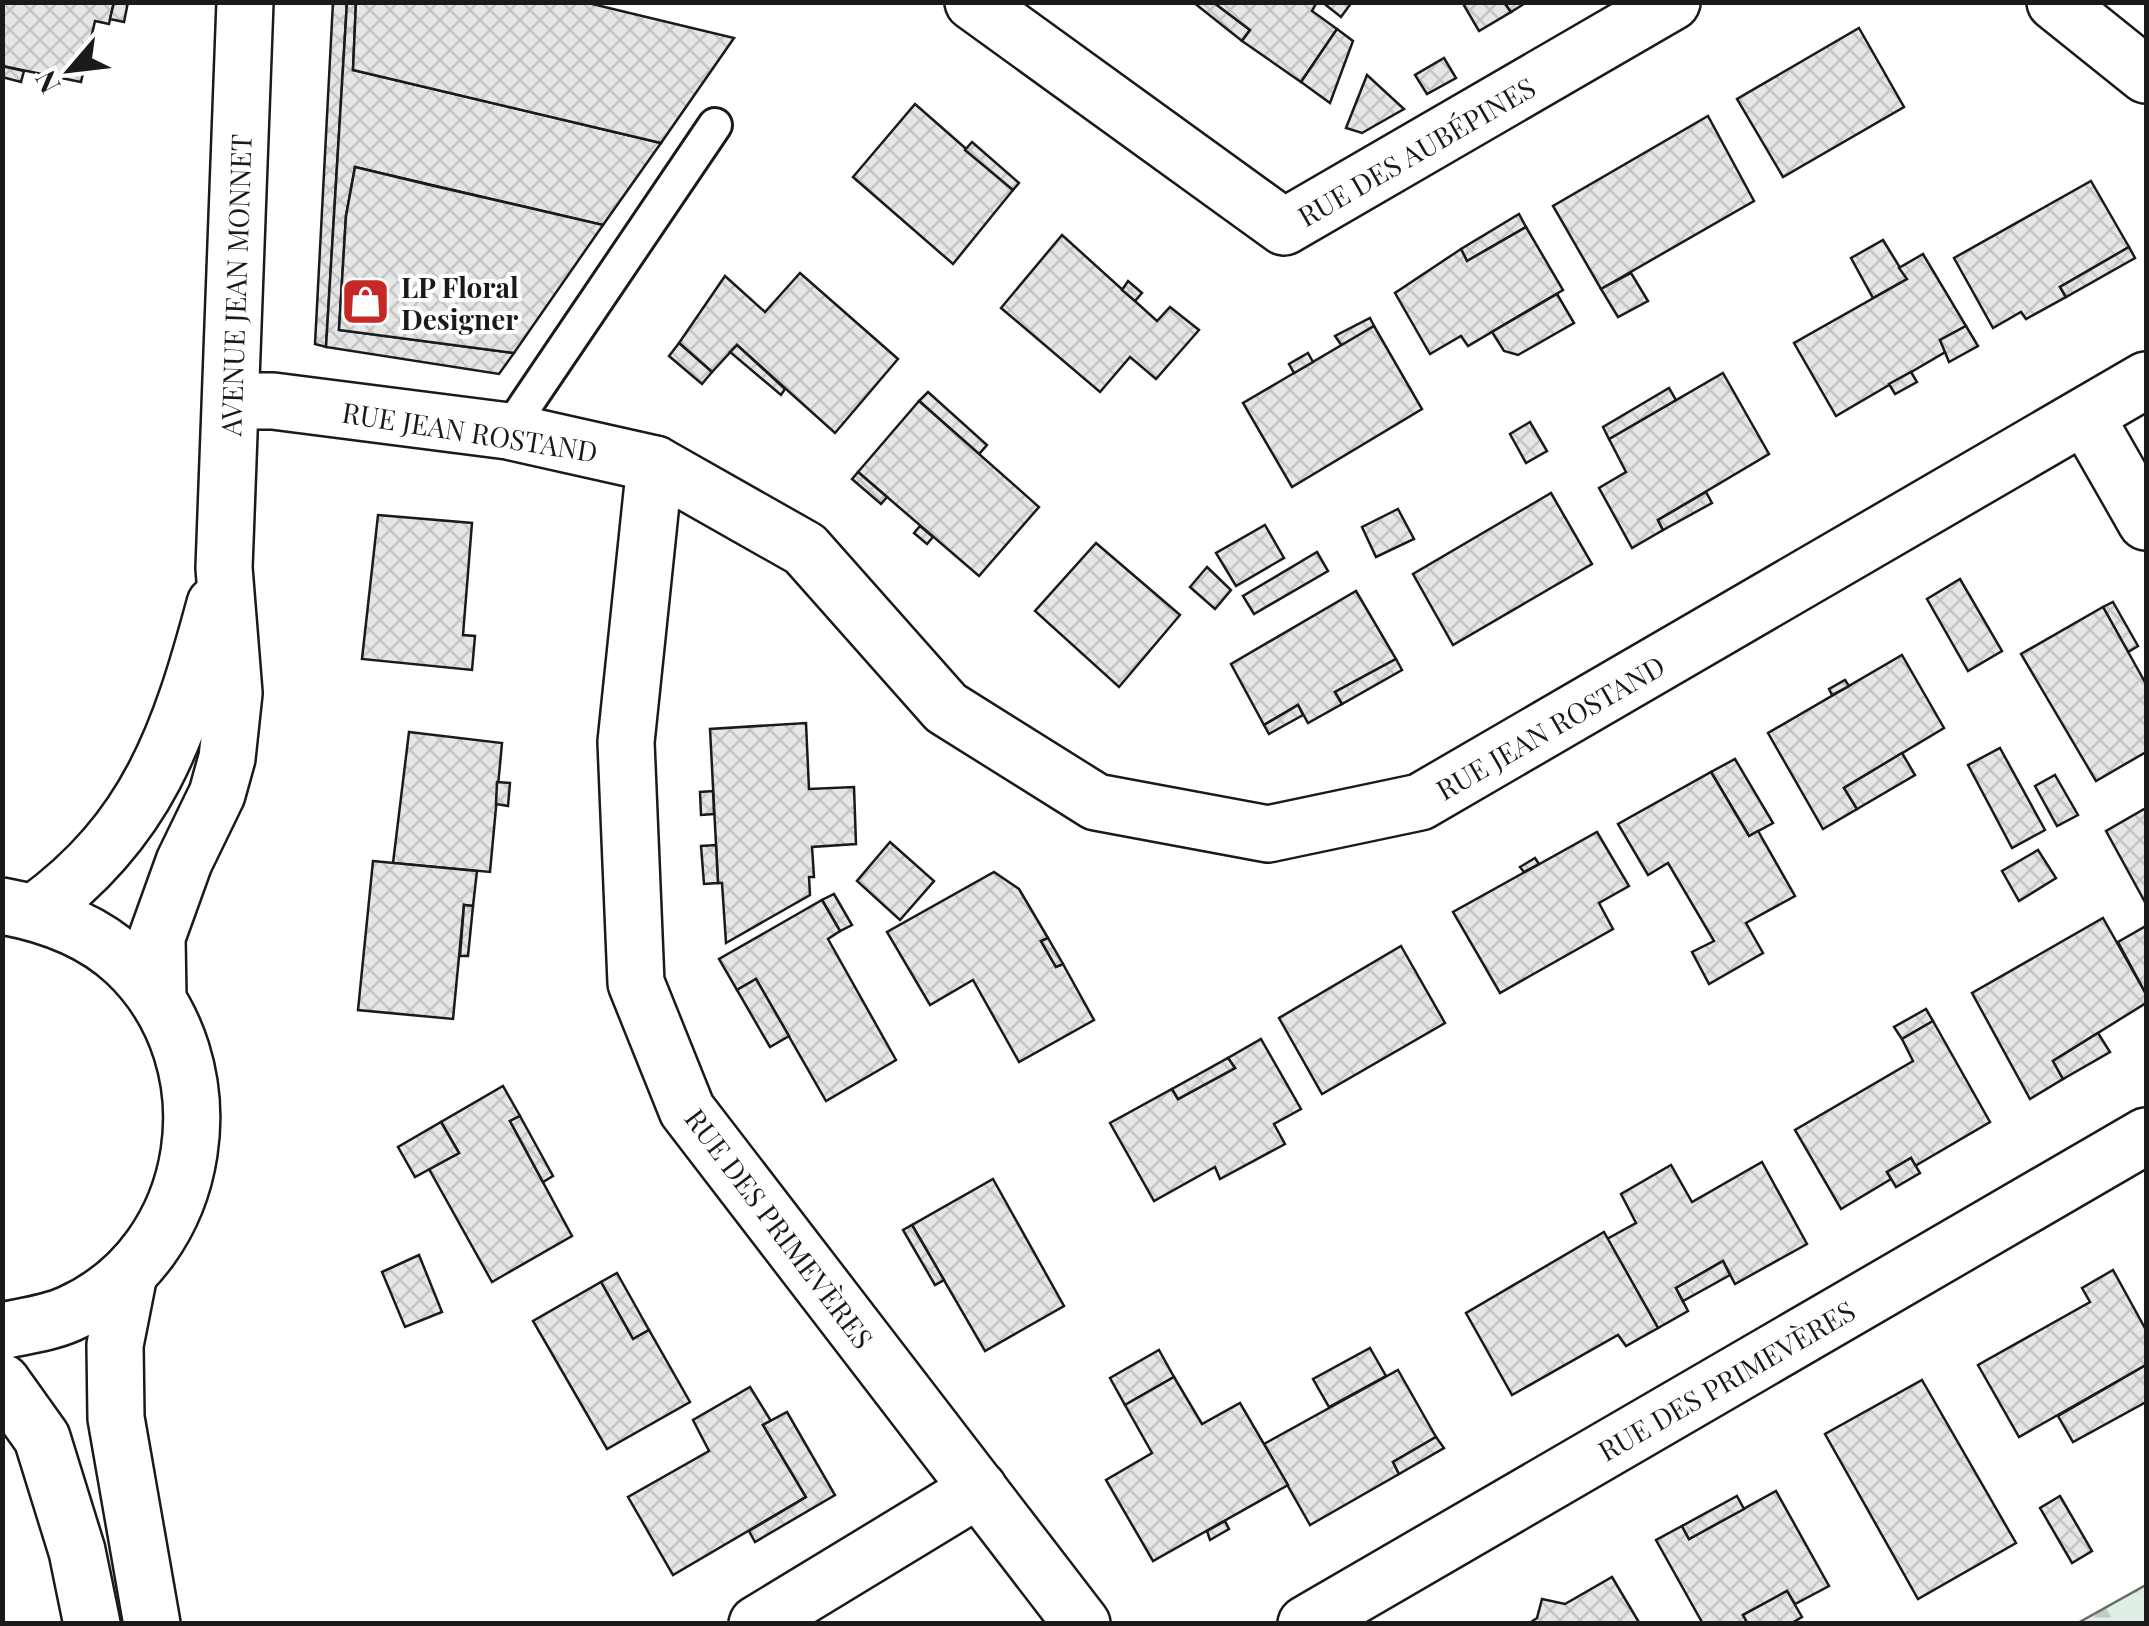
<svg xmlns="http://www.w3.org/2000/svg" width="2149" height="1626" viewBox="0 0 2149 1626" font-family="'Playfair Display',serif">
	<defs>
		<pattern id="forest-firs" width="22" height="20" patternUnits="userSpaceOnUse" patternTransform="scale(2.5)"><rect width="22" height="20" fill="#e0efe3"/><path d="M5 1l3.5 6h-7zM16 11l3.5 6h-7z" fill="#c0ccc2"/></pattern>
		<pattern id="building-cross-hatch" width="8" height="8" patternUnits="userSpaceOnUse" patternTransform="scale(2.5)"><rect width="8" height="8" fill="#e6e6e6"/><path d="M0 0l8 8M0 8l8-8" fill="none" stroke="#c5c5c5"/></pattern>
	</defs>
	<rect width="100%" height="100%" fill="#fff"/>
	<polygon fill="url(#forest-firs)" stroke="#6a6a6a" stroke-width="2.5" points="2146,1585 2146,1623 2078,1623"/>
	<g fill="url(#building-cross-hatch)" stroke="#1a1a1a" stroke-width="2.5">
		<polygon points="2,2 114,2 109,24 95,21 81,82 2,66"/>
		<polygon points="114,2 128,2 124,22 110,19"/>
		<polygon points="333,2 347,2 326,347 315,344"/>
		<polygon points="347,2 356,2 353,70 661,143 603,225 355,167 346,216 339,330 514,353 499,374 326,347"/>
		<polygon points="356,2 584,2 734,38 661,143 353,70"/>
		<polygon points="1193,2 1213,2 1250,30 1242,41"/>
		<polygon points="1213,2 1317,2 1312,11 1337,29 1301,82 1242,41 1250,30"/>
		<polygon points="1322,2 1352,2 1341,17"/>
		<polygon points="1462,2 1504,2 1511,12 1479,31"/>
		<polygon points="1504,2 1527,2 1511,12"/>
		<polygon points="1859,28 1904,107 1783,177 1737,99"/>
		<polygon points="1337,29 1353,41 1330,103 1301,82"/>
		<polygon points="1444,58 1456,78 1427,94 1415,75"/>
		<polygon points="2,66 24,71 21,82 2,77"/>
		<polygon points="1367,75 1404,109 1362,133 1346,128"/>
		<polygon points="915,104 1013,190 953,264 853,177"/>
		<polygon points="1708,116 1754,201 1601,289 1553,206"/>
		<polygon points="972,142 1019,183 1013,190 965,150"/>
		<polygon points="355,167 434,186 603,225 514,353 339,330 346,216"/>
		<polygon points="2091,181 2129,247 2060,287 2066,297 2026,319 2021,312 1993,328 1954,258"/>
		<polygon points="1519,214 1526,227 1467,261 1461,249"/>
		<polygon points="1526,227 1563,290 1468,346 1461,336 1430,354 1395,293 1461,249 1467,261"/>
		<polygon points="1062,235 1157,321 1170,307 1199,330 1156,379 1130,357 1100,392 1001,308"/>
		<polygon points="1883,240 1907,279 1873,298 1851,258"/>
		<polygon points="2129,247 2135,258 2066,297 2060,287"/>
		<polygon points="1923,254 1966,326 1940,340 1947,351 1836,416 1794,343 1907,279 1899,268"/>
		<polygon points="800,273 898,359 835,433 737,345 712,372 679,343 725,276 765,312"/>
		<polygon points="1631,273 1648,301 1618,317 1601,289"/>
		<polygon points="1128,281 1142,293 1135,301 1122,290"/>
		<polygon points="1557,294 1574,323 1518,355 1504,351 1492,332"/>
		<polygon points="1370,318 1374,326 1342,346 1335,336"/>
		<polygon points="1374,326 1422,409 1292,487 1243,403"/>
		<polygon points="1966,326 1978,346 1949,362 1940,340"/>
		<polygon points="679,343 712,372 702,384 669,356"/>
		<polygon points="737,345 785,389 781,395 730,352"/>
		<polygon points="1308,353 1313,362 1294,373 1289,364"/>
		<polygon points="1911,372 1917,382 1895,394 1889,384"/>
		<polygon points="1723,373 1769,454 1658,520 1663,530 1632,548 1599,488 1626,472 1609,439"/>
		<polygon points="1669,388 1676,400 1609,439 1603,427"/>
		<polygon points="928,392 987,445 979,454 919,401"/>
		<polygon points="919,401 1039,507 979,576 858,472"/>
		<polygon points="1530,422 1547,451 1526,463 1510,434"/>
		<polygon points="858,472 887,497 881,504 852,479"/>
		<polygon points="1706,492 1712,503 1663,530 1658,520"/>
		<polygon points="1551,493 1592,564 1453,645 1413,574"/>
		<polygon points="1398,509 1414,539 1376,557 1362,527"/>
		<polygon points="378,515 472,523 463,635 475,636 472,670 362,659"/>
		<polygon points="1265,525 1284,558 1236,586 1216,553"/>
		<polygon points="920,526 933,537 927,544 914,533"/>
		<polygon points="1096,543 1180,615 1119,687 1035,611"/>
		<polygon points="1317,552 1328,571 1254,614 1243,596"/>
		<polygon points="1207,567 1231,590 1215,609 1190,587"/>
		<polygon points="1960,579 2002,651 1968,671 1927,599"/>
		<polygon points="1356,591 1396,659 1335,692 1342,704 1308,723 1298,705 1264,725 1231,664"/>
		<polygon points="2113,602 2138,646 2128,652 2103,607"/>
		<polygon points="2103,607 2146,684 2146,752 2096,781 2021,654"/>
		<polygon points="1902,655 1944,728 1844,788 1857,809 1823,829 1768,733"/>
		<polygon points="1396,659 1402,670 1342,704 1335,692"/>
		<polygon points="1845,680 1849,686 1832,695 1829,689"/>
		<polygon points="1298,705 1303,715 1269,734 1264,725"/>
		<polygon points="806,723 809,789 854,787 856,844 812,847 814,877 809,877 810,895 726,943 722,883 718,883 710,729"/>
		<polygon points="409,732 502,743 490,872 393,863"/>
		<polygon points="2000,748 2045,830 2012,848 1968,765"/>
		<polygon points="1902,753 1915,775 1857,809 1844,788"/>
		<polygon points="1735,759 1773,823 1749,836 1711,772"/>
		<polygon points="1711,772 1749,836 1758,831 1795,896 1746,923 1763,953 1709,984 1692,952 1714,941 1668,863 1648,875 1618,824"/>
		<polygon points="2055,775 2078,815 2057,826 2035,786"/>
		<polygon points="497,782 510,783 508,806 496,804"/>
		<polygon points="713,791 714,814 701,815 700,792"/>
		<polygon points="2146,808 2146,904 2106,831"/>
		<polygon points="1597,832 1629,886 1599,903 1613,929 1500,993 1453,912"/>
		<polygon points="890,842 934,881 900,920 857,881"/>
		<polygon points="716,845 718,883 704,884 701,846"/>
		<polygon points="2038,850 2056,878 2019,901 2002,871"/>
		<polygon points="1535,858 1539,864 1524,872 1520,867"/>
		<polygon points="373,861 477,871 473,906 464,905 453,1019 358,1010"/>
		<polygon points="994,872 1019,889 1048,938 1041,941 1056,967 1063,964 1094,1020 1019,1062 973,980 930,1005 887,932"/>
		<polygon points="834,894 852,925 840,931 822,900"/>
		<polygon points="822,900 840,931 828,939 896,1060 826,1101 756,979 737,990 719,959"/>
		<polygon points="464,905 473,906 468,956 460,956"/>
		<polygon points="2103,918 2146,994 2146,1003 2053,1061 2063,1079 2030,1099 1972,993"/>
		<polygon points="2146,926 2146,994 2118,942"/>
		<polygon points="1048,938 1063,964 1056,967 1041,941"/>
		<polygon points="1401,946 1445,1023 1322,1094 1279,1018"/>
		<polygon points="756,979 789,1036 770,1047 737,990"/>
		<polygon points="1926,1009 1933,1021 1902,1039 1894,1027"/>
		<polygon points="1933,1021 1990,1122 1915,1166 1911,1158 1887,1172 1891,1179 1841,1209 1795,1130 1913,1061 1902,1039"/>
		<polygon points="2098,1033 2110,1052 2063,1079 2053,1061"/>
		<polygon points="1261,1039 1301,1109 1274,1124 1285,1144 1220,1179 1215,1167 1154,1201 1110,1123 1172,1089 1178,1099 1235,1068 1228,1058"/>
		<polygon points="1228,1058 1235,1068 1178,1099 1172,1089"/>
		<polygon points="503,1086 520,1116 510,1121 572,1236 492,1282 429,1169 459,1153 441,1122"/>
		<polygon points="520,1116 553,1176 543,1182 510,1121"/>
		<polygon points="441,1122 459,1153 415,1177 398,1147"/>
		<polygon points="1911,1158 1920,1173 1896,1187 1887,1172"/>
		<polygon points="1762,1162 1807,1244 1735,1284 1723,1261 1676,1288 1688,1311 1658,1328 1607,1239 1636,1223 1621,1194 1671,1165 1692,1202"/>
		<polygon points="993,1179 1064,1306 985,1351 912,1225"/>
		<polygon points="912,1225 944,1280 935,1285 903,1230"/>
		<polygon points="1604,1232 1658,1328 1626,1346 1618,1335 1512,1395 1466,1313"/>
		<polygon points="419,1255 442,1312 405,1327 382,1272"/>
		<polygon points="1723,1261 1730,1275 1683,1301 1676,1288"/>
		<polygon points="2113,1270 2146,1330 2146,1365 2019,1437 1978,1365 2090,1302 2082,1288"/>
		<polygon points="617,1273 649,1330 633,1339 601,1282"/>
		<polygon points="601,1282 633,1339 649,1330 690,1402 607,1449 533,1321"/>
		<polygon points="1370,1348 1386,1376 1329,1407 1313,1379"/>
		<polygon points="1159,1350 1174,1377 1125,1405 1110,1378"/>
		<polygon points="2146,1365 2146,1402 2073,1442 2058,1416"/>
		<polygon points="1398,1370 1436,1437 1393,1462 1399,1474 1310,1525 1264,1444"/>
		<polygon points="1174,1377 1202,1424 1240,1403 1288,1485 1153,1561 1106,1480 1152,1453 1125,1405"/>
		<polygon points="1922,1380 2016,1543 1918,1599 1825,1434"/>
		<polygon points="750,1387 771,1421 763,1425 806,1497 673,1575 628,1497 709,1451 693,1420"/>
		<polygon points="787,1412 835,1495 755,1542 749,1531 806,1497 763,1425"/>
		<polygon points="1436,1437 1444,1448 1399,1474 1393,1462"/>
		<polygon points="1776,1491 1829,1586 1795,1604 1787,1591 1743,1615 1748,1624 1703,1624 1656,1540 1682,1526 1689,1539"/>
		<polygon points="1737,1496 1744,1509 1689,1539 1682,1526"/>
		<polygon points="2060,1496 2092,1551 2072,1563 2040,1508"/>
		<polygon points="1225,1521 1229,1529 1210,1540 1207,1531"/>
		<polygon points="1612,1577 1640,1624 1528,1624 1537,1618 1542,1599 1565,1604"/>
		<polygon points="1787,1591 1802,1617 1790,1624 1748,1624 1743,1615"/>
	</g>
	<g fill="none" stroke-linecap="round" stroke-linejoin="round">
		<defs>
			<polyline id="lane" points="508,431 715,125"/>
			<g id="street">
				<polyline points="973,2 1284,227 1672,2"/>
				<polyline points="2055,2 2146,75"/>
				<polyline points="233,401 273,401 508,431 655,464 805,549 946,708 1096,802 1268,834 1420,802 2146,380"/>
				<polyline points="2086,417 2146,522"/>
				<polyline points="655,464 626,742 636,983 687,1110 1082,1624"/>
				<path d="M35,912C148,830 180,734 215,604"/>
				<polyline points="158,999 157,937 184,862 217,794 227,758 234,693 224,568 245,2"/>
				<polyline points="757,1624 979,1489"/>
				<polyline points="1306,1624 2146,1136"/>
			</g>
			<g id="secondary">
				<path d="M2,906C47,914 92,930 126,962C233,1063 206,1253 69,1314C49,1323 24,1326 2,1331"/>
				<polyline points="129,1274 115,1345 116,1418 152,1624"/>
				<polyline points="2,1382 42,1438 77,1551 92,1624"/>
			</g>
		</defs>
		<use href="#lane" stroke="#1a1a1a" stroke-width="38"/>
		<use href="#street" stroke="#1a1a1a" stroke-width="60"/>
		<use href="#secondary" stroke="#1a1a1a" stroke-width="60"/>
		<use href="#lane" stroke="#fff" stroke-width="32"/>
		<use href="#street" stroke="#fff" stroke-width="55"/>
		<use href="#secondary" stroke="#fff" stroke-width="55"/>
	</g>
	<defs>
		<symbol id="shop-square" viewBox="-11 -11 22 22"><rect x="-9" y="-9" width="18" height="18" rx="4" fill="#c62828" stroke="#fff"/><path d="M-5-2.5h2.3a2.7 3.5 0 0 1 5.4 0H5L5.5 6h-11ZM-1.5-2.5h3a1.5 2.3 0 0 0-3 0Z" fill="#fff"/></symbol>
	</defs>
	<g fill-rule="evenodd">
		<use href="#shop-square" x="338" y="274" width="55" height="55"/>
	</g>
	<g text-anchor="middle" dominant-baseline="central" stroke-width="8" stroke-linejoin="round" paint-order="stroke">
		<g font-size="28" fill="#1a1a1a" stroke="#fff">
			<text transform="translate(1416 151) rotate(-30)">RUE DES AUBÉPINES</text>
			<text transform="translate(235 285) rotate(-88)">AVENUE JEAN MONNET</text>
			<text transform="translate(470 431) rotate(9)">RUE JEAN ROSTAND</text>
			<text transform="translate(1550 727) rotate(-30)">RUE JEAN ROSTAND</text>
			<text transform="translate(780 1228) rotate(53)">RUE DES PRIMEVÈRES</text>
			<text transform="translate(1726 1380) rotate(-30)">RUE DES PRIMEVÈRES</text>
		</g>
		<g font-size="28" font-weight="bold" fill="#1a1a1a" stroke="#fff" text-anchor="start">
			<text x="401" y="286">LP Floral<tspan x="401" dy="32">Designer</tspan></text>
		</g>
	</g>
	<rect width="2149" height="1626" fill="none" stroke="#1a1a1a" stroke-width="10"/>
	<g transform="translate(70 70) rotate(242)" stroke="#ffffff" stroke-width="8" paint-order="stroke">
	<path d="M0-8L18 38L0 25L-18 38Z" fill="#1a1a1a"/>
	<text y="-15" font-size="28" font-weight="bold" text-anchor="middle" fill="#1a1a1a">N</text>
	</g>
</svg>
